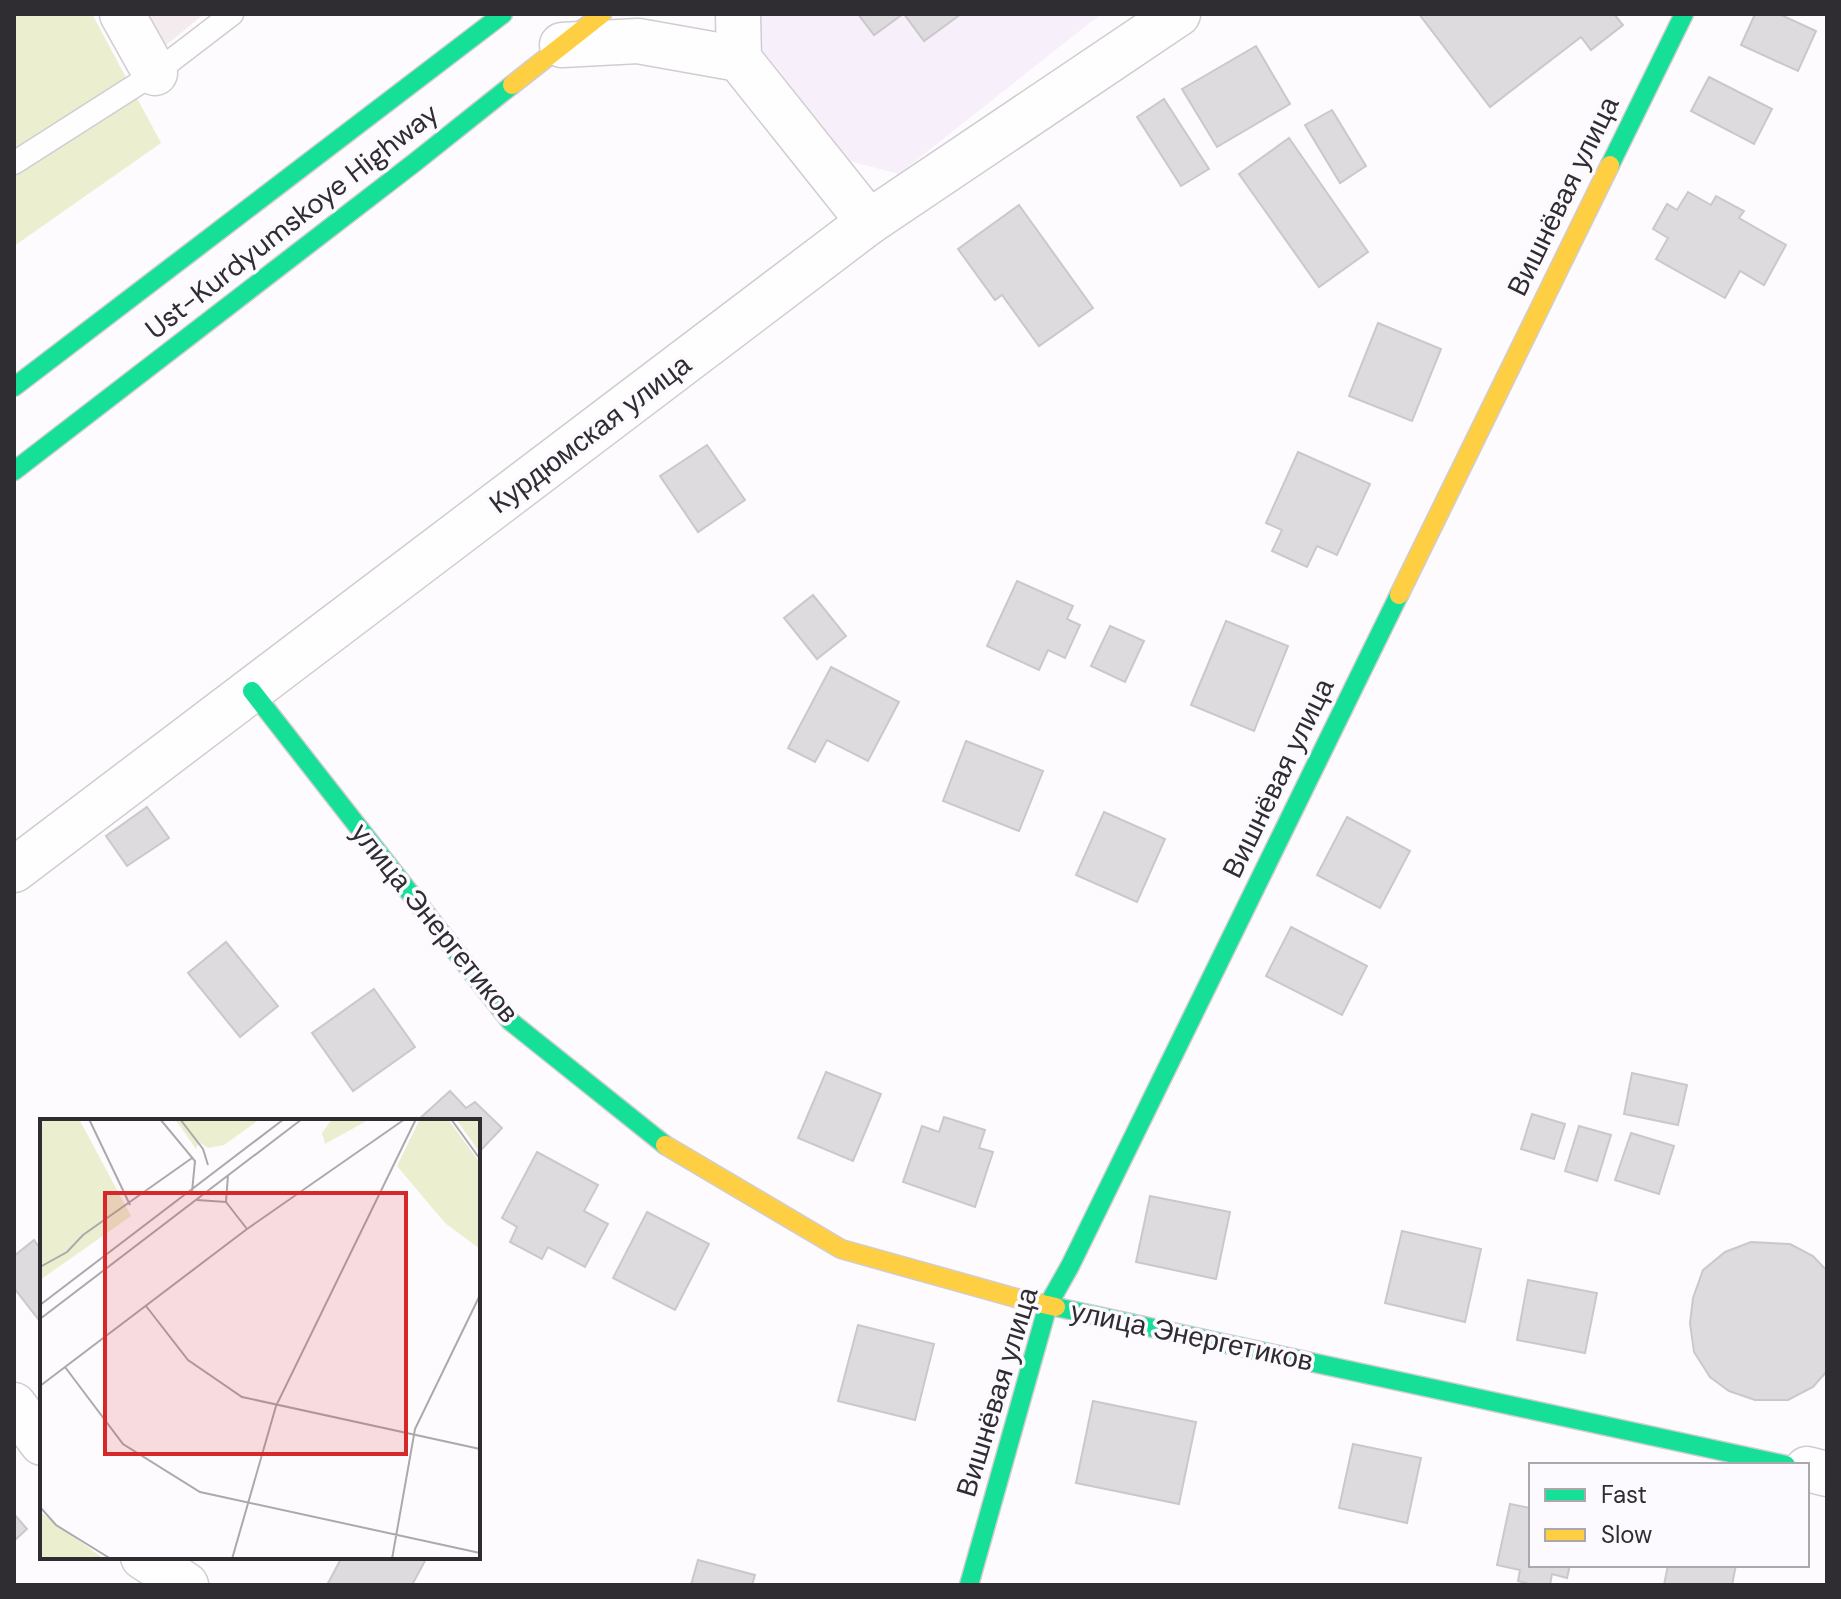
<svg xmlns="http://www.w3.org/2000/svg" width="1841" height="1599" viewBox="0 0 1841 1599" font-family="'DM Sans',sans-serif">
	<rect width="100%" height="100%" fill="#fdfbfe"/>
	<polygon fill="#f7f0fb" points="761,14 1101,14 899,174 849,161 761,55"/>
	<polygon fill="#f4ebee" points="146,14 204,14 165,46"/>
	<polygon fill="#ebeecf" points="14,14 92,14 161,143 14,246"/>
	<g fill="#dedbdf" stroke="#cac8cc" stroke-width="2">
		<polygon points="858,14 903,14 874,35"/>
		<polygon points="904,14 961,14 924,41"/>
		<polygon points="1419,14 1614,14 1623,25 1591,50 1581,37 1490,107"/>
		<polygon points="1755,14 1779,14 1816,31 1798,71 1741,45"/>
		<polygon points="1256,46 1290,104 1217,147 1182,89"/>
		<polygon points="1709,77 1772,109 1754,144 1691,111"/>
		<polygon points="1164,99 1209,169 1181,186 1137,117"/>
		<polygon points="1332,110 1366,166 1340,183 1305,125"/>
		<polygon points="1289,138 1368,252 1319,287 1239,174"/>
		<polygon points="1688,192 1711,205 1716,196 1744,211 1739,218 1786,245 1764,285 1740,271 1725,298 1656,259 1668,238 1653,229 1667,204 1677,210"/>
		<polygon points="1019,205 1093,308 1039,346 1002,295 995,300 958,249"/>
		<polygon points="1378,323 1441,349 1412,421 1349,396"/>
		<polygon points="707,445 745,500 698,532 660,476"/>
		<polygon points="1298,452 1370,484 1337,555 1317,546 1307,567 1272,551 1282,530 1266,523"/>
		<polygon points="1017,581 1073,606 1067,619 1080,625 1065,658 1048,650 1039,670 987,646"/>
		<polygon points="813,595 846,636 817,659 784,618"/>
		<polygon points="1226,621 1288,646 1254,731 1191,705"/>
		<polygon points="1110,626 1144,641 1125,682 1091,666"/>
		<polygon points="831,667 899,702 868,761 827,740 815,762 788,748"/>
		<polygon points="966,741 1043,771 1019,831 943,801"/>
		<polygon points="147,807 169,838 127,866 106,836"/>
		<polygon points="1104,812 1165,839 1137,902 1076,875"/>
		<polygon points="1347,817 1410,851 1380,908 1317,875"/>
		<polygon points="1291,927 1367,966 1342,1015 1266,976"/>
		<polygon points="226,942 278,1006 240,1037 188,973"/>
		<polygon points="374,989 415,1047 353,1091 312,1033"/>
		<polygon points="826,1072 881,1094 853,1161 798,1138"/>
		<polygon points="1632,1073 1687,1085 1678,1125 1624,1114"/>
		<polygon points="450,1091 466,1108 475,1102 502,1128 478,1153 478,1121 419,1121 418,1120"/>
		<polygon points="1532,1114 1565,1124 1554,1159 1521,1149"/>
		<polygon points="944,1117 985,1130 979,1148 993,1152 975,1207 903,1182 922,1126 939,1132"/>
		<polygon points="1579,1126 1611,1135 1597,1181 1565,1171"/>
		<polygon points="1631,1133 1674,1146 1659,1194 1615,1180"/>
		<polygon points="537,1152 598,1185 584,1211 608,1224 585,1267 548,1247 542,1259 510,1242 517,1227 502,1218"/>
		<polygon points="1150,1196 1230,1212 1216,1279 1136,1262"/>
		<polygon points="647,1212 709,1244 675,1310 613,1278"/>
		<polygon points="1402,1231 1481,1249 1465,1322 1385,1303"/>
		<polygon points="34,1240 42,1251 42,1324 14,1288 14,1256"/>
		<polygon points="1751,1242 1790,1244 1813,1256 1827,1271 1827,1371 1813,1387 1788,1400 1755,1400 1729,1391 1710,1377 1694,1352 1690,1323 1693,1298 1703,1270 1725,1252"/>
		<polygon points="1528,1280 1597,1293 1585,1353 1517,1340"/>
		<polygon points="858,1325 934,1344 915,1420 838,1401"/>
		<polygon points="1093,1401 1196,1422 1179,1504 1076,1483"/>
		<polygon points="1353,1444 1421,1458 1407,1523 1339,1508"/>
		<polygon points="1531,1502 1531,1565 1570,1565 1567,1578 1552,1574 1550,1585 1535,1585 1518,1581 1520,1570 1497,1565 1510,1504 1530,1508"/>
		<polygon points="14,1514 27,1529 14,1541"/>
		<polygon points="342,1557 427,1557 412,1585 327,1585"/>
		<polygon points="698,1560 755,1575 752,1585 691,1585"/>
		<polygon points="1668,1565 1736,1565 1732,1585 1664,1585"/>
	</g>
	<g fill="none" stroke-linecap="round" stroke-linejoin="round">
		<defs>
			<polyline id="lane" points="14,163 155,73 232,14"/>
			<g id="street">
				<polyline points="122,14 155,73"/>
				<polyline points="738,14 739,59 869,222"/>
				<polyline points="562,45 638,41 739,59"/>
				<polyline points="14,870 869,222 1178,14"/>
				<polyline points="14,1405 42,1443"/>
				<polyline points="1807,1469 1827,1474"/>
				<polyline points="143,1557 186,1585"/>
			</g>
			<g id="fast">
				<polyline points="1610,165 1684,14"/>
				<polyline points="14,387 503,14"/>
				<polyline points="14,471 414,163 512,85"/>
				<polyline points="252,691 510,1021 665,1145"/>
				<polyline points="1056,1307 1786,1465"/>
				<polyline points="969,1585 1048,1305 1070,1266 1399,595"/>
			</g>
			<g id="slow">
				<polyline points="512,85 602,14"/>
				<polyline points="1399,595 1610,165"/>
				<polyline points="665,1145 841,1249 1016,1298 1056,1307"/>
			</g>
		</defs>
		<use href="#lane" stroke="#d0cdd1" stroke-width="25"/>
		<use href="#street" stroke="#d0cdd1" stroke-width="47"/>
		<use href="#fast" stroke="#d0cdd1" stroke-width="21"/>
		<use href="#slow" stroke="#d0cdd1" stroke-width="21"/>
		<use href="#lane" stroke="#fffeff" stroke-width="22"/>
		<use href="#street" stroke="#fffeff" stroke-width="44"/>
		<use href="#fast" stroke="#16e098" stroke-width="18"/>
		<use href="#slow" stroke="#ffcf43" stroke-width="18"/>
	</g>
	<g text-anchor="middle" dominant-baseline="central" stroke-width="7" stroke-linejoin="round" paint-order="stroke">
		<g font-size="28" fill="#302d32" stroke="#fdfaff">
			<text transform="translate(1563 196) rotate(-64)">Вишнёвая улица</text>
			<text transform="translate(292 221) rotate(-38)">Ust-Kurdyumskoye Highway</text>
			<text transform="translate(590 434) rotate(-37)">Курдюмская улица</text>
			<text transform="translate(1278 778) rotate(-64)">Вишнёвая улица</text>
			<text transform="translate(435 923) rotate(51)">улица Энергетиков</text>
			<text transform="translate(1192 1336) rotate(12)">улица Энергетиков</text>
			<text transform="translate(997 1392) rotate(-73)">Вишнёвая улица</text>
		</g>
	</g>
	<g transform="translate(40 1119)">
		<rect width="440" height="440" fill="#fdfbfe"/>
		<path d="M0,0H39L91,97L0,161ZM135,0H220L184,26L168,29L159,23L156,30ZM292,0H330L285,25L282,14ZM380,0H408L440,44V130L405,104L357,47ZM416,0H440V34ZM0,393L64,440H0Z" fill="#ebeecf"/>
		<path fill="none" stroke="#aba9ac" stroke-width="2" d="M49,0L90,86M120,0L155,42L152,73M140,0L163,30L168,46M411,0L440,40M188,56L186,83L207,110M157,81L186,83M0,148L27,133L43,116L152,39M0,186L244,0M106,187L148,241L202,278L440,330M0,200L262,0M25,248L83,325L160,373L440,434M0,267L207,110L365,0M0,388L16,406L71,440M192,440L236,287L376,0M352,440L375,310L440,176"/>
		<path fill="#d62828" fill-opacity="0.15" stroke="#d62828" stroke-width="4" d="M65,74H366V335H65Z"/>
		<rect width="440" height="440" fill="none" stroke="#302d32" stroke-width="4"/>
	</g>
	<rect width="1841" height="1599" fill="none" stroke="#302d32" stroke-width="32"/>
	<rect x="1529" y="1463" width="280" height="104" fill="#fdfaff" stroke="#aba8ad" stroke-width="2"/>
	<rect x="1545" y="1489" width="40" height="12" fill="#16e098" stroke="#aba8ad" stroke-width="2"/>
	<text x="1601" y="1503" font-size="24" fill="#302d32">Fast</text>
	<rect x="1545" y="1529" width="40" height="12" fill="#ffcf43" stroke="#aba8ad" stroke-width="2"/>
	<text x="1601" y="1543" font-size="24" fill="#302d32">Slow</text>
</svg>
